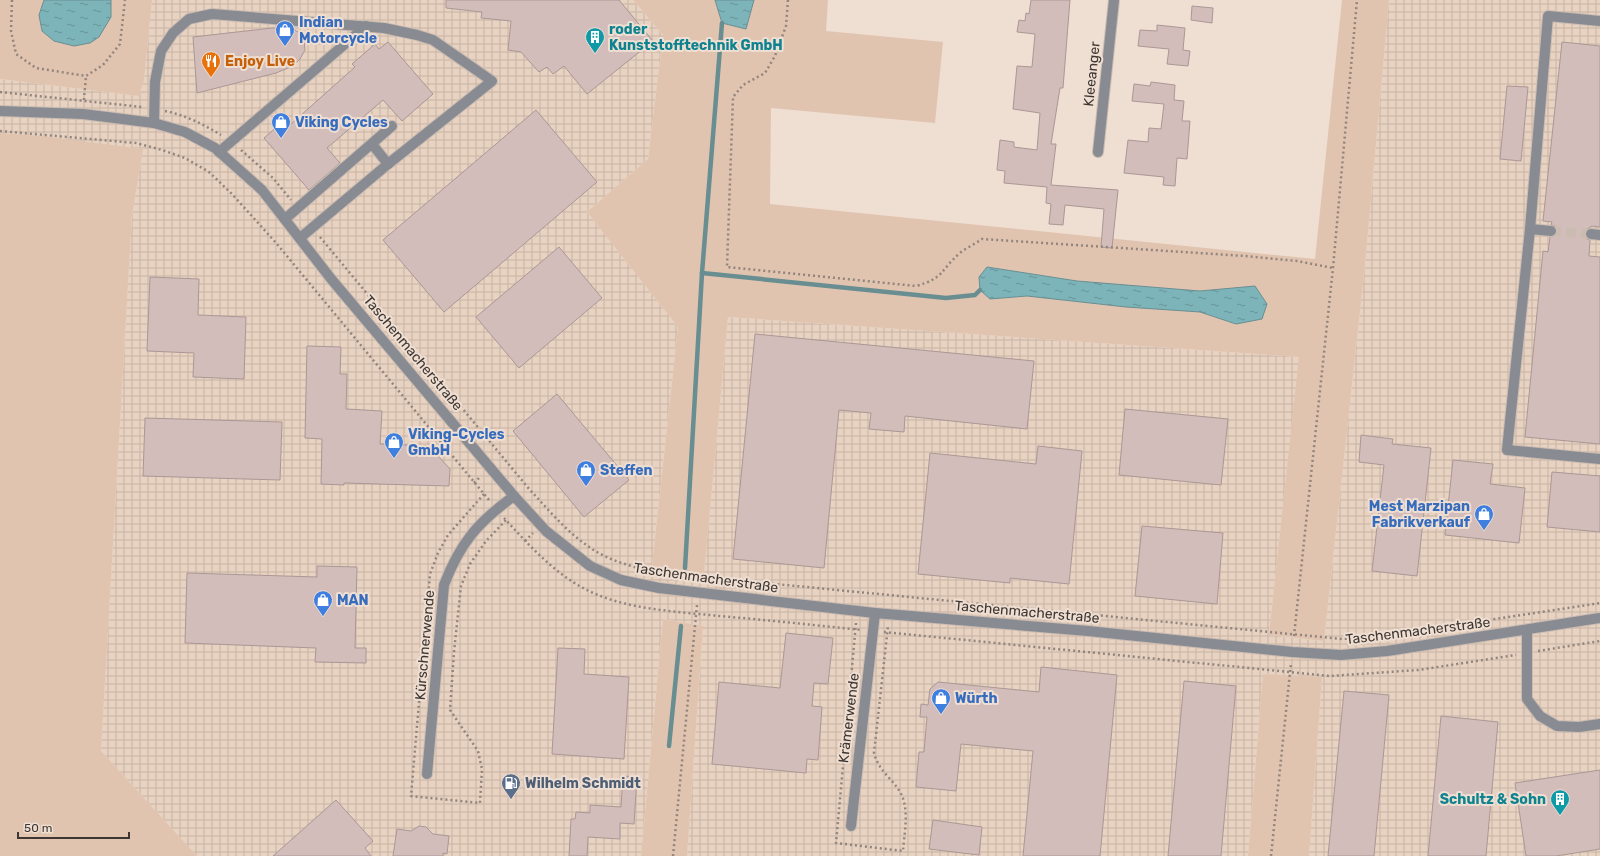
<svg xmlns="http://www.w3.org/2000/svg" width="1600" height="856" viewBox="0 0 1600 856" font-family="Rubik,sans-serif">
	<defs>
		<pattern id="industrial-grid" width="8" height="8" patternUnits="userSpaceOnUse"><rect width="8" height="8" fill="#e8d2c1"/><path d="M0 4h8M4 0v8" fill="none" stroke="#c8b5a6"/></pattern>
		<pattern id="water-ripples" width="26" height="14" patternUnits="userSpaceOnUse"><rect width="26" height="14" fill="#7cb4ba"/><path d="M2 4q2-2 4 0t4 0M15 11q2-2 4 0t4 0" fill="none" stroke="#679398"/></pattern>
	</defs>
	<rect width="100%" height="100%" fill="#efded2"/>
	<polygon fill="url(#industrial-grid)" points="152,0 633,0 663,35 648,159 587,212 678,327 652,566 704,573 728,317 1300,357 1269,635 1324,641 1365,265 1389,0 1600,0 1600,856 1309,856 1322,677 1263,674 1248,856 687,856 703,626 663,619 641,856 197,856 101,751 132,215 143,149 0,135 0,79 139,96 144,80"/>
	<g fill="#e1c4af" fill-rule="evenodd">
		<polygon points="0,0 44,0 39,15 111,17 111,0 152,0 144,80 139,96 0,79"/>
		<path d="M633,0H715L722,23L746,29L754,0H828L826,31L943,42L935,123L771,108L770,204L1315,259L1342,0H1389L1365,265L1324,641L1269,635L1299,357L728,317L704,574L652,566L678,327L587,212L648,159L663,35ZM987,267L1077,281L1200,291L1255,286L1236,324L1200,312L1126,307L1027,296L990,299Z"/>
		<polygon points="0,133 41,136 143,149 132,215 101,751 197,856 0,856"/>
		<polygon points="663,619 703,626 687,856 641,856"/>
		<polygon points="1263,674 1322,677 1309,856 1248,856"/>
	</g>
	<g fill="url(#water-ripples)" stroke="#698e91">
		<polygon points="44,0 111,0 111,17 99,37 90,43 74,46 54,41 42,31 39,15"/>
		<polygon points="715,0 754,0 746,29 722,23"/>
		<polygon points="987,267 1077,281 1200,291 1255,286 1267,304 1262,319 1236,324 1200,312 1126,307 1027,296 990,299 980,290 979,277"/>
	</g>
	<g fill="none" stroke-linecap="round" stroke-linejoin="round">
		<g stroke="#698e91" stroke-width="4.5">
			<polyline points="702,273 946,298 975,295 980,290"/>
			<polyline points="685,568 702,273 722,23"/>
			<polyline points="669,746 681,626"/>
		</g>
	</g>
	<g fill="#d2bdbb" stroke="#ab9795">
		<polygon points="446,0 619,0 653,41 587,94 564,66 553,74 547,67 539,72 521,52 508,50 511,21 481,18 482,12 446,8"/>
		<polygon points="1031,0 1070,0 1063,88 1060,88 1051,144 1056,144 1051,185 1118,190 1112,248 1101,247 1104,209 1065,205 1063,225 1049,224 1051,204 1046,203 1047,187 1004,183 1005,171 997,170 1000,140 1014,142 1014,147 1037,150 1040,113 1013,109 1017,66 1032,67 1035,34 1017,32 1019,20 1025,21 1026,13 1029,14"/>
		<polygon points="1192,6 1213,8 1212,23 1191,20"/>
		<polygon points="1157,25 1185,28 1183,50 1190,51 1188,66 1167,64 1169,49 1138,46 1140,30 1157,31"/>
		<polygon points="272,28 291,28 300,33 304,41 305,50 300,59 293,66 276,73 197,93 193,37"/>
		<polygon points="388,42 433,94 402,121 383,100 327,148 340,163 309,190 264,138 286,119 291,124 355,67 352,64 375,44 379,49"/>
		<polygon points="1562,42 1600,46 1600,227 1592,226 1586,230 1585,234 1587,239 1590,240 1589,256 1600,257 1600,444 1525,437 1543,251 1548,252 1550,237 1556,235 1557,231 1555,226 1551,225 1552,222 1543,221"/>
		<polygon points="1151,82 1175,85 1174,100 1184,101 1182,121 1190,121 1187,159 1177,158 1175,186 1163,185 1164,177 1124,173 1128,140 1148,142 1149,128 1161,129 1164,104 1132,101 1134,84 1150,86"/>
		<polygon points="1507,86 1528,87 1521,161 1500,159"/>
		<polygon points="536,110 597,182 444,312 383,240"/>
		<polygon points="559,247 602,298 519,368 476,317"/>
		<polygon points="150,277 199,279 198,315 246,317 244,379 193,377 194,353 147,351"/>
		<polygon points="755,334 1034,361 1027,429 905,416 904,432 869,429 871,413 839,410 824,568 733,559"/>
		<polygon points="307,346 341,347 340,374 347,374 346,409 382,411 380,444 429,446 450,469 449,486 344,483 344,485 321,484 322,439 305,438"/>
		<polygon points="557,394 629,480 584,517 513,431"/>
		<polygon points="1125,409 1228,419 1221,485 1119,475"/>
		<polygon points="145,418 282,422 280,480 143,476"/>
		<polygon points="1361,435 1393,439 1392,444 1431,448 1417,576 1372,571 1384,465 1359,462"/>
		<polygon points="1038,446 1082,451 1069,584 1010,578 1010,583 918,574 930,453 1036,464"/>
		<polygon points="1453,460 1493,464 1490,484 1525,488 1519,543 1445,535"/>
		<polygon points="1552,472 1600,476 1600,532 1547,527"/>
		<polygon points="1142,526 1223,533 1217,604 1135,596"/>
		<polygon points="317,566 357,567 355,648 366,648 366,663 315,662 316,648 185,643 187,573 317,577"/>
		<polygon points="786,633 833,638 828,684 814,683 812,706 822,707 818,760 807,759 806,773 712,764 719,682 780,688"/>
		<polygon points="558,648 585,649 584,674 629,677 624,759 552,754"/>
		<polygon points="1041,667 1117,675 1100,856 1023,856 1033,751 961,744 956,791 916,787 919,752 924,752 927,717 920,717 921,704 928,705 930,689 938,682 1039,692"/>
		<polygon points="1184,681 1236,686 1221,856 1168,856"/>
		<polygon points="1344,691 1389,695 1374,856 1328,856"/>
		<polygon points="1441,716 1498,722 1486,856 1428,856"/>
		<polygon points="1600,770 1600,849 1556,856 1526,856 1515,783"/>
		<polygon points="623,776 637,777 634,824 620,823 620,839 588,837 587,856 569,856 571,819 575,819 576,812 590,813 590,805 621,807"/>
		<polygon points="336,800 373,841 365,848 371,856 273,856"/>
		<polygon points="933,820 982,827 979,855 929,849"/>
		<polygon points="419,826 426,827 433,834 449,836 447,854 443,853 443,856 393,856 397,829 411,831"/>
	</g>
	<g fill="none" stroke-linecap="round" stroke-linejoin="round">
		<polyline stroke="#cbbcb2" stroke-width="10" stroke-dasharray="10 5" stroke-linecap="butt" points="1551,231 1591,234"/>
		<defs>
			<g id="minor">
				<polyline points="0,111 83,114 154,123 185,132 215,148 262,190 332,280 514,496 546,531 590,566 621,580 659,588 875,613 1088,631 1292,652 1341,655 1387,651 1600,618"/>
				<polyline points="154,123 155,82 161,51 173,33 189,19 212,14 384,28 417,35 433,40 492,81 388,164 300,238"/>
				<polyline points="372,144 388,164"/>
				<polyline points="219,152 366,26"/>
				<polyline points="1098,152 1114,0"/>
				<polyline points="285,219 392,126"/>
				<polyline points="1530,229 1507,450 1600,459"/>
				<polyline points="1551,231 1530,229 1548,16 1600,21"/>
				<polyline points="1591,234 1600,235"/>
				<polyline points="1527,630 1527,699 1540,716 1557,726 1579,727 1600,724"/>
				<path d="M427,774L444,585C460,543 478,522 514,496"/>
				<polyline points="851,826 875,613"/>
			</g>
		</defs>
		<use href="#minor" stroke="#cbbcb2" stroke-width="12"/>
		<g stroke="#91857e" stroke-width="2.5" stroke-dasharray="2 3" stroke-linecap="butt">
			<polyline points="12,0 11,31 16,54 36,68 86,76 103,65 120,44 125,0"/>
			<path d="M788,0L786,26L775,56L765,73L743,85L733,97L727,267L916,286C945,278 940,270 960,253C966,248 975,244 982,239L1245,256L1297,261L1333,268"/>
			<polyline points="0,92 142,107"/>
			<polyline points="84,100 86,76"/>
			<path d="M165,111C185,115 203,124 221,135"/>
			<polyline points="0,131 136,143 162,150 185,158 209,172 232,194 277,244 489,500"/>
			<polyline points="241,150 273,178 291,200"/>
			<path d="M320,237L530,490C547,508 564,529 585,544C607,561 635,568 662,573L1342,639L1377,637L1600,603"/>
			<polyline points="474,483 481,476"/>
			<polyline points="484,494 448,535 438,553 430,574 411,796 480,803 482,769 478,751 450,710 454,652 461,586 470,564 486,541 506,520"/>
			<path d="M504,518C528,544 552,571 583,588C624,610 674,611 719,616C767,620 814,625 861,630"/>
			<polyline points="525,541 533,533"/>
			<path d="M856,623L836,843L903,851C904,836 908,817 904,802C900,783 879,774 874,753L888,626"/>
			<polyline points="884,632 1330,676 1418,670 1516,655"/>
			<polyline points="1294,636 1333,268 1357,0"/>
			<polyline points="1538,651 1600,641"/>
			<polyline points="673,856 697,605"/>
			<polyline points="1271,856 1291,663"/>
		</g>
		<use href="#minor" stroke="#888b92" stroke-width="10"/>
	</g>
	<defs>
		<symbol id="shop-pin" viewBox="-11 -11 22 30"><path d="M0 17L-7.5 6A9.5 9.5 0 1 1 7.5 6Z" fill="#3f7fe0" stroke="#efded2"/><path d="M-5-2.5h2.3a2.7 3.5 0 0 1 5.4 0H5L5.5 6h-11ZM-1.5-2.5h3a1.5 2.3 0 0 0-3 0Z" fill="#fff"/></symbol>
		<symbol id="building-pin" viewBox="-11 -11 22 30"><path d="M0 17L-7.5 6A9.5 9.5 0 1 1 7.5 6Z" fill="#0f9aa8" stroke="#efded2"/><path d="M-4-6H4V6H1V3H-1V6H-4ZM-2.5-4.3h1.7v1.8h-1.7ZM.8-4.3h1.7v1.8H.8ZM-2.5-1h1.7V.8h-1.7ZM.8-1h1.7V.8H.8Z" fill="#fff"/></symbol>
		<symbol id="restaurant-pin" viewBox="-11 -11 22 30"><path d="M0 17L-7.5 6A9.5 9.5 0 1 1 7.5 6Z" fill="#e8710a" stroke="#efded2"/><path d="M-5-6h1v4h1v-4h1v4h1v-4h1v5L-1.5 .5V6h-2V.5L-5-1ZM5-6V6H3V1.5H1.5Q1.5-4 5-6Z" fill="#fff"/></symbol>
		<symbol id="fuel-pin" viewBox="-11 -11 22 30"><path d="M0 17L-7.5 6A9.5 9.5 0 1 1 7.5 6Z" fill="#5c6f8a" stroke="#efded2"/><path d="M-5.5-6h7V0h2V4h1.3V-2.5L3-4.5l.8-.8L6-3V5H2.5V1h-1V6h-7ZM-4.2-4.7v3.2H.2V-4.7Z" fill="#fff"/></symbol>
	</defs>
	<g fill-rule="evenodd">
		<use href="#shop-pin" x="274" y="19" width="22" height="30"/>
		<use href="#building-pin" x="584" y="26" width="22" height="30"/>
		<use href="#restaurant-pin" x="200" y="50" width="22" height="30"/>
		<use href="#shop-pin" x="270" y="111" width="22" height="30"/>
		<use href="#shop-pin" x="383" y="431" width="22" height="30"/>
		<use href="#shop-pin" x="575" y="459" width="22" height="30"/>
		<use href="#shop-pin" x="1473" y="503" width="22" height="30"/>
		<use href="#shop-pin" x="312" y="589" width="22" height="30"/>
		<use href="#shop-pin" x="930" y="687" width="22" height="30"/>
		<use href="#fuel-pin" x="500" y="772" width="22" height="30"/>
		<use href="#building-pin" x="1549" y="788" width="22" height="30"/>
	</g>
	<g text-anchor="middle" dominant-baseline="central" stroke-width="4" stroke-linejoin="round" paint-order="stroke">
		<g font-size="14" font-weight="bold" fill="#366cbe" stroke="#efded2" text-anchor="start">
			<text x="299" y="22">Indian<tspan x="299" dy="16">Motorcycle</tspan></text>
			<text x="295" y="122">Viking Cycles</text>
			<text x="408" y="434">Viking-Cycles<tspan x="408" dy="16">GmbH</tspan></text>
			<text x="600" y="470">Steffen</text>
			<text x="1470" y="506" text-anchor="end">Mest Marzipan<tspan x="1470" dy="16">Fabrikverkauf</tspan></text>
			<text x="337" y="600">MAN</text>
			<text x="955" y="698">Würth</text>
		</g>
		<g font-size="14" font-weight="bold" fill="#0d838f" stroke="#efded2" text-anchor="start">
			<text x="609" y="29">roder<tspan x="609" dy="16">Kunststofftechnik GmbH</tspan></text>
			<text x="1546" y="799" text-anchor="end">Schultz &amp; Sohn</text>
		</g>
		<g font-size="14" font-weight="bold" fill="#c56008" stroke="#efded2" text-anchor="start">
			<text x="225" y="61">Enjoy Live</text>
		</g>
		<g font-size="14" fill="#3d3632" stroke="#efded2">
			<text transform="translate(1092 74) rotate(-84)">Kleeanger</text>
			<text transform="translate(413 353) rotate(50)">Taschenmacherstraße</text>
			<text transform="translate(706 578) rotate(8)">Taschenmacherstraße</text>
			<text transform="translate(1027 612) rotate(5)">Taschenmacherstraße</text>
			<text transform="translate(1418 631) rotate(-7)">Taschenmacherstraße</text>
			<text transform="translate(425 645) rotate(-85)">Kürschnerwende</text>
			<text transform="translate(849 718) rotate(-83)">Krämerwende</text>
		</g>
		<g font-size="14" font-weight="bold" fill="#4e5e75" stroke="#efded2" text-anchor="start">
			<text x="525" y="783">Wilhelm Schmidt</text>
		</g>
	</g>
	<path d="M18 832v6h111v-6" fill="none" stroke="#3d3632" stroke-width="2"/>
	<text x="24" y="832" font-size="12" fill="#3d3632" stroke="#efded2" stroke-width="3" paint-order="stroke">50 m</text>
</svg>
